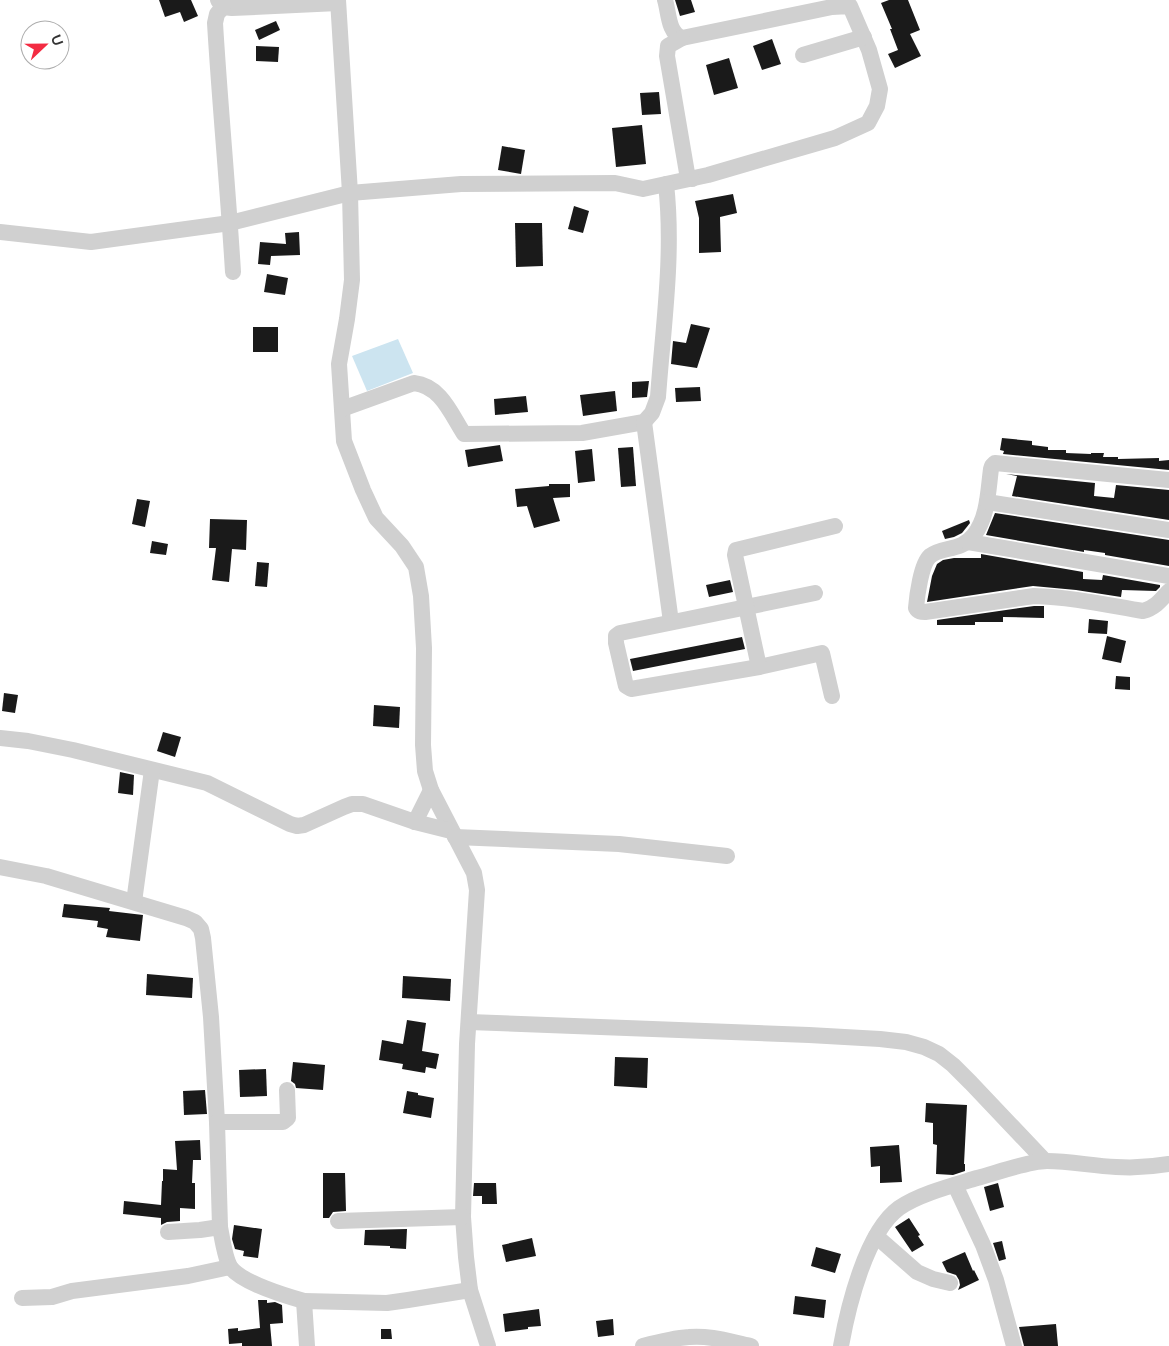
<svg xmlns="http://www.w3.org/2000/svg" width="1169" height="1346" viewBox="0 0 1169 1346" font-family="Raleway,sans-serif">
	<rect width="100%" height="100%" fill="#fff"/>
	<polygon fill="#cce4f0" points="398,339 413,373 367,391 352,356"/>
	<g fill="#1a1a1a">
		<polygon points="159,0 191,0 198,16 184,22 180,12 165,17"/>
		<polygon points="675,0 691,0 695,12 680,16"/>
		<polygon points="889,0 908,0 920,30 910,34 921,56 895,68 888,54 898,50 890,29 892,29 881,3"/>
		<polygon points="276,21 280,30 259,40 255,30"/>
		<polygon points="772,39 781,64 762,70 753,46"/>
		<polygon points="256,46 279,47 278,62 256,61"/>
		<polygon points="729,58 738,88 714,95 706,65"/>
		<polygon points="659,92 661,114 642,115 640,93"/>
		<polygon points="642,125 646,164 616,167 612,128"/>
		<polygon points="502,146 525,150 521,174 498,170"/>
		<polygon points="733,194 737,213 720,217 721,252 699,253 699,218 695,201"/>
		<polygon points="574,206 589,211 583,233 568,229"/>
		<polygon points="515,223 542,223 543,266 516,267"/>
		<polygon points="299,232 300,255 271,256 270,265 258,264 260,242 286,244 285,233"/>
		<polygon points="267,274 288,278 285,295 264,292"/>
		<polygon points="691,324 710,328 697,368 671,364 673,341 686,343"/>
		<rect x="253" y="327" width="25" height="25"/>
		<polygon points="649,381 647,397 632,398 632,382"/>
		<polygon points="700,387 701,401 676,402 675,388"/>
		<polygon points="615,391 617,411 583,416 580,395"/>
		<polygon points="526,396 528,412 495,415 494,399"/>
		<polygon points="1002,438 1032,441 1032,445 1048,447 1048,450 1066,450 1066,453 1091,454 1091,453 1104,453 1103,457 1118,457 1118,459 1159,458 1159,461 1169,460 1169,470 1003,454 1004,451 1000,450"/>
		<polygon points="500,445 503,461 468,467 465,450"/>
		<polygon points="633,447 636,486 621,487 618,448"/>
		<polygon points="592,449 595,481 578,483 575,451"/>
		<polygon points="1006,474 1095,483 1094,496 1114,498 1116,485 1169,490 1169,520 1012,496 1017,476"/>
		<polygon points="549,484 570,484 570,497 553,498 560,521 534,528 527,506 517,507 515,489 549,486"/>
		<polygon points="137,499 150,501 145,527 132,524"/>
		<polygon points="995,513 1169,540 1169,566 1105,555 1105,553 1084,550 1084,552 986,535"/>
		<polygon points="210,519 247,520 246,550 232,549 229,582 212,580 216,548 209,548"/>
		<polygon points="969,520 970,523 962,533 954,537 945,539 942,531"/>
		<polygon points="152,541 168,544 166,555 150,553"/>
		<polygon points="981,554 1083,572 1083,579 1102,580 1103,575 1160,585 1160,587 1156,591 1122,590 1121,597 1076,590 1033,586 927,602 932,576 937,564 943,560 954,558 981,558"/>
		<polygon points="257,562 269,563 267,587 255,586"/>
		<polygon points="730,580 733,592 709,597 706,585"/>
		<polygon points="1034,606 1044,606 1044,618 1003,617 1003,622 975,622 975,625 937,625 937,620"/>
		<polygon points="1089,619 1108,621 1107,634 1088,633"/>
		<polygon points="1107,636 1126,641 1121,663 1102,659"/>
		<polygon points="742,637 745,649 633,671 630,659"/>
		<polygon points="1116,676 1130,677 1130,690 1115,689"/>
		<polygon points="4,693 18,695 15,713 2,711"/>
		<polygon points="374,705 400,707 399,728 373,726"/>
		<polygon points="163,732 181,737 175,757 157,751"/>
		<polygon points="120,772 134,775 133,795 118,793"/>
		<polygon points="64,904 110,908 109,911 143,915 140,941 106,937 108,929 97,927 98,921 62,917"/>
		<polygon points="147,974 193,978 192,998 146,995"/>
		<polygon points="403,976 451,979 450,1001 402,998"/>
		<polygon points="407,1020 426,1023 422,1051 439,1054 436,1069 426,1067 425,1073 402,1069 403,1064 379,1060 382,1040 403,1044"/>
		<polygon points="615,1057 648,1058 647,1088 614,1086"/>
		<polygon points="293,1062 325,1065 323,1090 296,1088 295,1084 291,1081"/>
		<polygon points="266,1069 267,1096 240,1097 239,1070"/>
		<polygon points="205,1090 207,1114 184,1115 183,1091"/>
		<polygon points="407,1091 418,1093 418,1095 434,1098 431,1118 403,1113"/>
		<polygon points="926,1103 967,1105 964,1164 965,1164 965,1171 953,1175 936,1174 937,1145 933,1144 933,1123 925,1122"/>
		<polygon points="200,1140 201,1160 193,1160 192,1183 195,1183 195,1209 180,1208 180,1221 167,1222 161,1225 161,1218 123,1214 124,1201 161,1205 162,1181 163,1181 163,1169 177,1170 175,1141"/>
		<polygon points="899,1145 902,1182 880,1183 880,1166 871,1167 870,1147"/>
		<polygon points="323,1173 345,1173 346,1211 333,1212 329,1218 323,1218"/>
		<polygon points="474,1183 496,1183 497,1204 482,1204 482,1196 473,1196"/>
		<polygon points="998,1183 1004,1207 990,1211 984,1187"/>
		<polygon points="909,1218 920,1235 918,1236 924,1245 912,1252 895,1227"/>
		<polygon points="234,1225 262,1229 258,1258 243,1256 244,1251 235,1249 232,1239"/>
		<polygon points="407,1229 406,1249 390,1248 390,1246 364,1245 365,1230"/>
		<polygon points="532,1238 536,1256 506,1262 502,1245"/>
		<polygon points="1002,1241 1006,1259 999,1261 993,1243"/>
		<polygon points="816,1247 841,1254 835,1273 811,1266"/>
		<polygon points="965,1252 973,1271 974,1270 979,1280 958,1290 960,1285 959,1280 956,1275 947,1272 942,1262"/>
		<polygon points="795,1296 826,1300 824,1318 793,1314"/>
		<polygon points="258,1300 267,1300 267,1303 275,1302 282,1305 283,1323 270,1324 272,1346 242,1346 242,1343 229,1344 228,1329 238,1328 238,1331 260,1328"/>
		<polygon points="539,1309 541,1326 528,1327 528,1329 505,1332 503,1314"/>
		<polygon points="613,1319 614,1335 598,1337 596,1321"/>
		<polygon points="1056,1324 1058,1346 1024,1346 1019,1327"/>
		<polygon points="381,1329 391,1329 392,1339 381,1339"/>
	</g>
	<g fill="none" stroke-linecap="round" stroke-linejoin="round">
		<g stroke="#d0d0d0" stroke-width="16">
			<polyline points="218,0 223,7 232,8 338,3"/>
			<polyline points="338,0 350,193 352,280 347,319 339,364 344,441 363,490 376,518 402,546 416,567 421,596 424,648 423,745 425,771 431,790 474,873 477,890 467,1044 463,1217 466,1257 470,1290 488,1346"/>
			<path d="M665,0C669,13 668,33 682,38L832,7L850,6L869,50L880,89L877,106L868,123L835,138L708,175L666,184"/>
			<path d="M223,7L217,14L215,23C220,106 228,189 233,272"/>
			<polyline points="682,38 668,46 667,56 687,173 692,179"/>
			<polyline points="803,55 864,37"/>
			<path d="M0,232L91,242L230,223L350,193L461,184L615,183L643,189L666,184C674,255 663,327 658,397L652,413L644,422L582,433L464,434C451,414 441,386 414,383L342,409"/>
			<polyline points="644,422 671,622"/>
			<path d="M1169,480L995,463L992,466L991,469C988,491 988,517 974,535C961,552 942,546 930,556C921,564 917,596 916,608C918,612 921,612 925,612L1034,596C1071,597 1107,605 1143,611C1155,608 1161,600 1169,591"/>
			<polyline points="987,502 1169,530"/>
			<polyline points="968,542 1169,576"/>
			<polyline points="815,593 620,633 616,636 616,643 625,682 626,686 631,689 759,667 822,653 832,696"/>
			<polyline points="759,667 735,555 736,550 835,526"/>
			<polyline points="0,738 28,741 73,750 207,783 290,824 297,826 304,825 344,807 352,804 363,804 415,822 451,831"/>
			<polyline points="415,822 431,790"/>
			<polyline points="455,837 619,844 727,856"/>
			<polyline points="0,867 46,876 186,918 195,922 201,929 203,938 211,1017 217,1122 220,1227"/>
			<polyline points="134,902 152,770"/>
			<polyline points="469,1022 809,1035 880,1039 906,1042 924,1047 939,1054 953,1065 971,1083 1045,1161"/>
			<polyline points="217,1122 283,1122 288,1118 287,1090"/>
			<polyline points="955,1185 983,1245 996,1280 1014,1346"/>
			<polyline points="338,1221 463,1217"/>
			<path d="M168,1232L200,1230L220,1227C222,1237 225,1260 231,1268C243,1283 286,1296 304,1301"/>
			<polyline points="876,1236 917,1272 933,1279 950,1283"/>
			<polyline points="22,1298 52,1297 72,1291 188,1276 230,1267"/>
			<polyline points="307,1346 304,1301 387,1303 408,1300 470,1290"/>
			<path d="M643,1346C658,1342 674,1338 689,1337C710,1335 731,1342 751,1346"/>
			<path d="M841,1346C848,1307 866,1232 899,1208C919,1194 954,1185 977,1178C996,1173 1029,1161 1047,1161C1070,1161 1093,1166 1116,1167C1133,1168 1152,1167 1169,1164"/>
		</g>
	</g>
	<g transform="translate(45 45) rotate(68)"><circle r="24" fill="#ffffff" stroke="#adadad"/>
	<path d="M0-4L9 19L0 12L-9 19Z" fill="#f32b42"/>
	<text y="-8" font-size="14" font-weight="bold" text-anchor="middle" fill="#333333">U</text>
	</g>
</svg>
